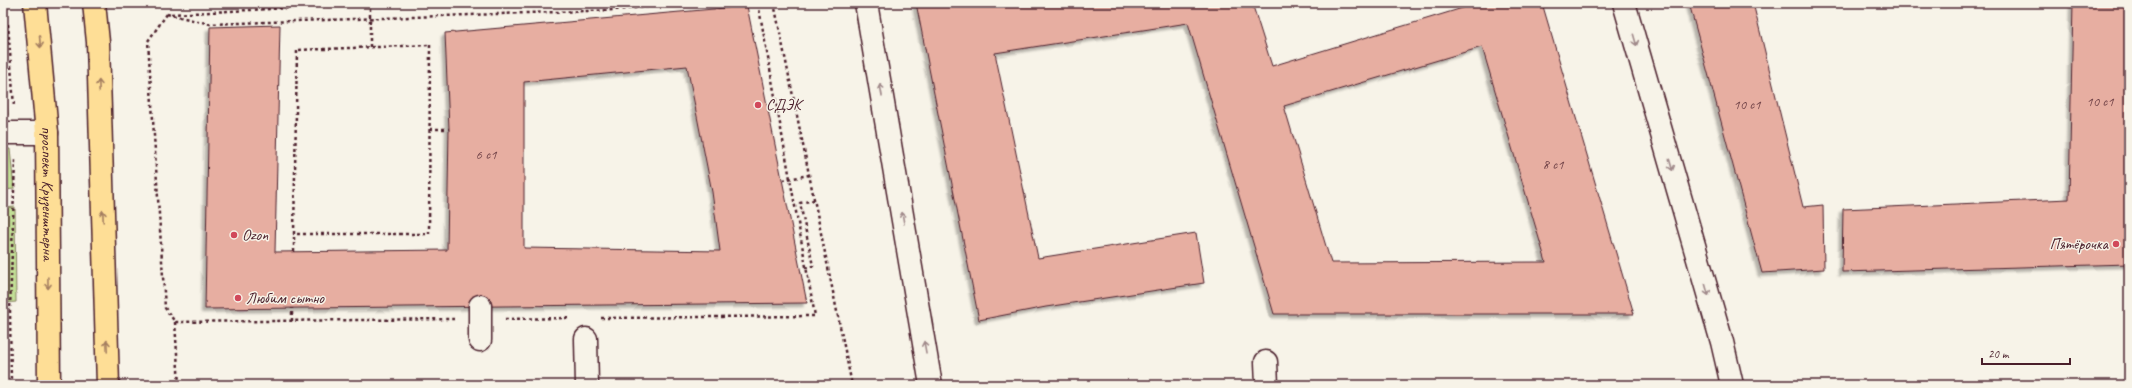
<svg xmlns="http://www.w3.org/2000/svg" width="2132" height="388" viewBox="0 0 2132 388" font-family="Caveat,sans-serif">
	<defs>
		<filter id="shadow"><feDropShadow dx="-3.5" dy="3.5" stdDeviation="1" flood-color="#0004"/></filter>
	</defs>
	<rect width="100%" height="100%" fill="#f7f3e8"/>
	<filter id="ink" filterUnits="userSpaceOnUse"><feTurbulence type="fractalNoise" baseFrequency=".025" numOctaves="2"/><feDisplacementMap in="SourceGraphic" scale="8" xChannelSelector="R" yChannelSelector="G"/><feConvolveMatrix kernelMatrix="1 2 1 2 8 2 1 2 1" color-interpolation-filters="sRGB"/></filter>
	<g filter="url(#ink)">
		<g fill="#c2df96" stroke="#867f60">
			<polygon points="3,45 8,115 3,115"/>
			<polygon points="3,149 10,149 14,189 3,190"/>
			<polygon points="15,207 16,302 3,303 3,208"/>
		</g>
		<g fill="#e7aea1" stroke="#4a1f2b" fill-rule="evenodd" filter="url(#shadow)">
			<path d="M916,3H1252L1272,66L1479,3H1542L1634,314H1274L1188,23L995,53L1038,258L1196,233L1204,283L1046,307L979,320ZM1482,47L1546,262L1331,263L1284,106Z"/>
			<polygon points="1689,3 1753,3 1803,207 1823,205 1824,269 1762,273"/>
			<polygon points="2073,3 2129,3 2129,264 1842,272 1843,209 2069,199"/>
			<path d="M747,6L807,303L205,309L210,27L280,25L275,252L447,250L449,129L445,33ZM687,66L712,192L720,251L524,248V82Z"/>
		</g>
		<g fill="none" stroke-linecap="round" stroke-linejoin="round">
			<defs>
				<g id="minor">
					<polyline points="866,3 931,385"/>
					<polyline points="1624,3 1722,342 1732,385"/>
					<polyline points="3,133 47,133"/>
					<polyline points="586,339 587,385"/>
					<polyline points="480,340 480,306"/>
					<polyline points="1266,362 1267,385"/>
				</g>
				<g id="major">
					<path id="s1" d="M35,3L47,133L49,385"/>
					<polyline points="94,3 98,42 108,385"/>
				</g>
			</defs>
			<use href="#minor" stroke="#4a1f2b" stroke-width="25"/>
			<use href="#major" stroke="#4a1f2b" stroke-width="25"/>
			<g stroke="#4a1f2b" stroke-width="2.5" stroke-dasharray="3 3" stroke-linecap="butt">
				<polyline points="774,3 852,385"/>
				<polyline points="167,14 148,41 165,308 175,322 454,319"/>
				<polyline points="167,14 210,24 614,10 686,3"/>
				<polyline points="171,14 388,3"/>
				<polyline points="8,24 14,107"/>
				<polygon points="430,45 429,234 294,234 297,50"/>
				<polyline points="370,47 370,4"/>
				<polyline points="430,129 449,129"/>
				<polyline points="783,180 809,175"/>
				<polyline points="294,252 294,234"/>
				<polyline points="805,268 813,266 800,203 814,200"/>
				<polyline points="3,310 10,310"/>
				<polyline points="601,318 815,316 758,3"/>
				<polyline points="505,319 568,318"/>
				<polyline points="292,321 292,308"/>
				<polyline points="175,322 179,385"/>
				<polyline points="11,385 10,310 15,160"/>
			</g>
			<use href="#minor" stroke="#f7f3e8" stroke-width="22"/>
			<use href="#major" stroke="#fede96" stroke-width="22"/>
		</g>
		<defs><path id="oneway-shaft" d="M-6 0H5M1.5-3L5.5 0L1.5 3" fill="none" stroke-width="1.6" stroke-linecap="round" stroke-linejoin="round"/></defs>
		<g stroke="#a0898a">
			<use href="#oneway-shaft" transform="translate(1635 40) rotate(74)"/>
			<use href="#oneway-shaft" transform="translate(881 90) rotate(-100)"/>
			<use href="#oneway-shaft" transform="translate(1671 165) rotate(74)"/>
			<use href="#oneway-shaft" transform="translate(903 218) rotate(-100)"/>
			<use href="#oneway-shaft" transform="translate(1707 290) rotate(74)"/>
			<use href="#oneway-shaft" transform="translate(925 347) rotate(-100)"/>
		</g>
		<g stroke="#a47e60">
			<use href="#oneway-shaft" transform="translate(40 42) rotate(85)"/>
			<use href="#oneway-shaft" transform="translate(99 86) rotate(-92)"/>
			<use href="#oneway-shaft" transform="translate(103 216) rotate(-92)"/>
			<use href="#oneway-shaft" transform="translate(48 283) rotate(89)"/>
			<use href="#oneway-shaft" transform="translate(107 346) rotate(-92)"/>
		</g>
	</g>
	<g fill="#d1495b" stroke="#f7f3e8" stroke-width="1.5">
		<circle cx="758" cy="105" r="4"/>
		<circle cx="234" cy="235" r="4"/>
		<circle cx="2116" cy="244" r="4"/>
		<circle cx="238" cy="298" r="4"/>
	</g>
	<g text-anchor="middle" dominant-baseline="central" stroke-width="3" stroke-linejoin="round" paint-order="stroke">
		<g font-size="14" fill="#714348">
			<text x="2100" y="101">10 с1</text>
			<text x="1747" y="104">10 с1</text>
			<text x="486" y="154">6 с1</text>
			<text x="1553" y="164">8 с1</text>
		</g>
		<g font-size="16" fill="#4a1f2b" stroke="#f7f3e8" text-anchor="start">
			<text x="766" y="105">СДЭК</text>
			<text x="242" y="235">Ozon</text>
			<text x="2108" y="244" text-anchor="end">Пятёрочка</text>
			<text x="246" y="298">Любим сытно</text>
		</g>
		<g font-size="16" fill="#4a1f2b" stroke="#f7f3e8">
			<text stroke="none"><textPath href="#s1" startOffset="191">проспект Крузенштерна</textPath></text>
		</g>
	</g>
	<rect width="2132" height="388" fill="none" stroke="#f7f3e8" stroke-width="16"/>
	<rect x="8" y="8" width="2116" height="372" fill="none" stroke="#4a1f2b" stroke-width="1.5" filter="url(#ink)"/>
	<path d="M1982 358v6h88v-6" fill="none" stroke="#4a1f2b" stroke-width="2"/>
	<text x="1988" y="358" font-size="12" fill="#4a1f2b" stroke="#f7f3e8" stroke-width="3" paint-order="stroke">20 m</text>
</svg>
